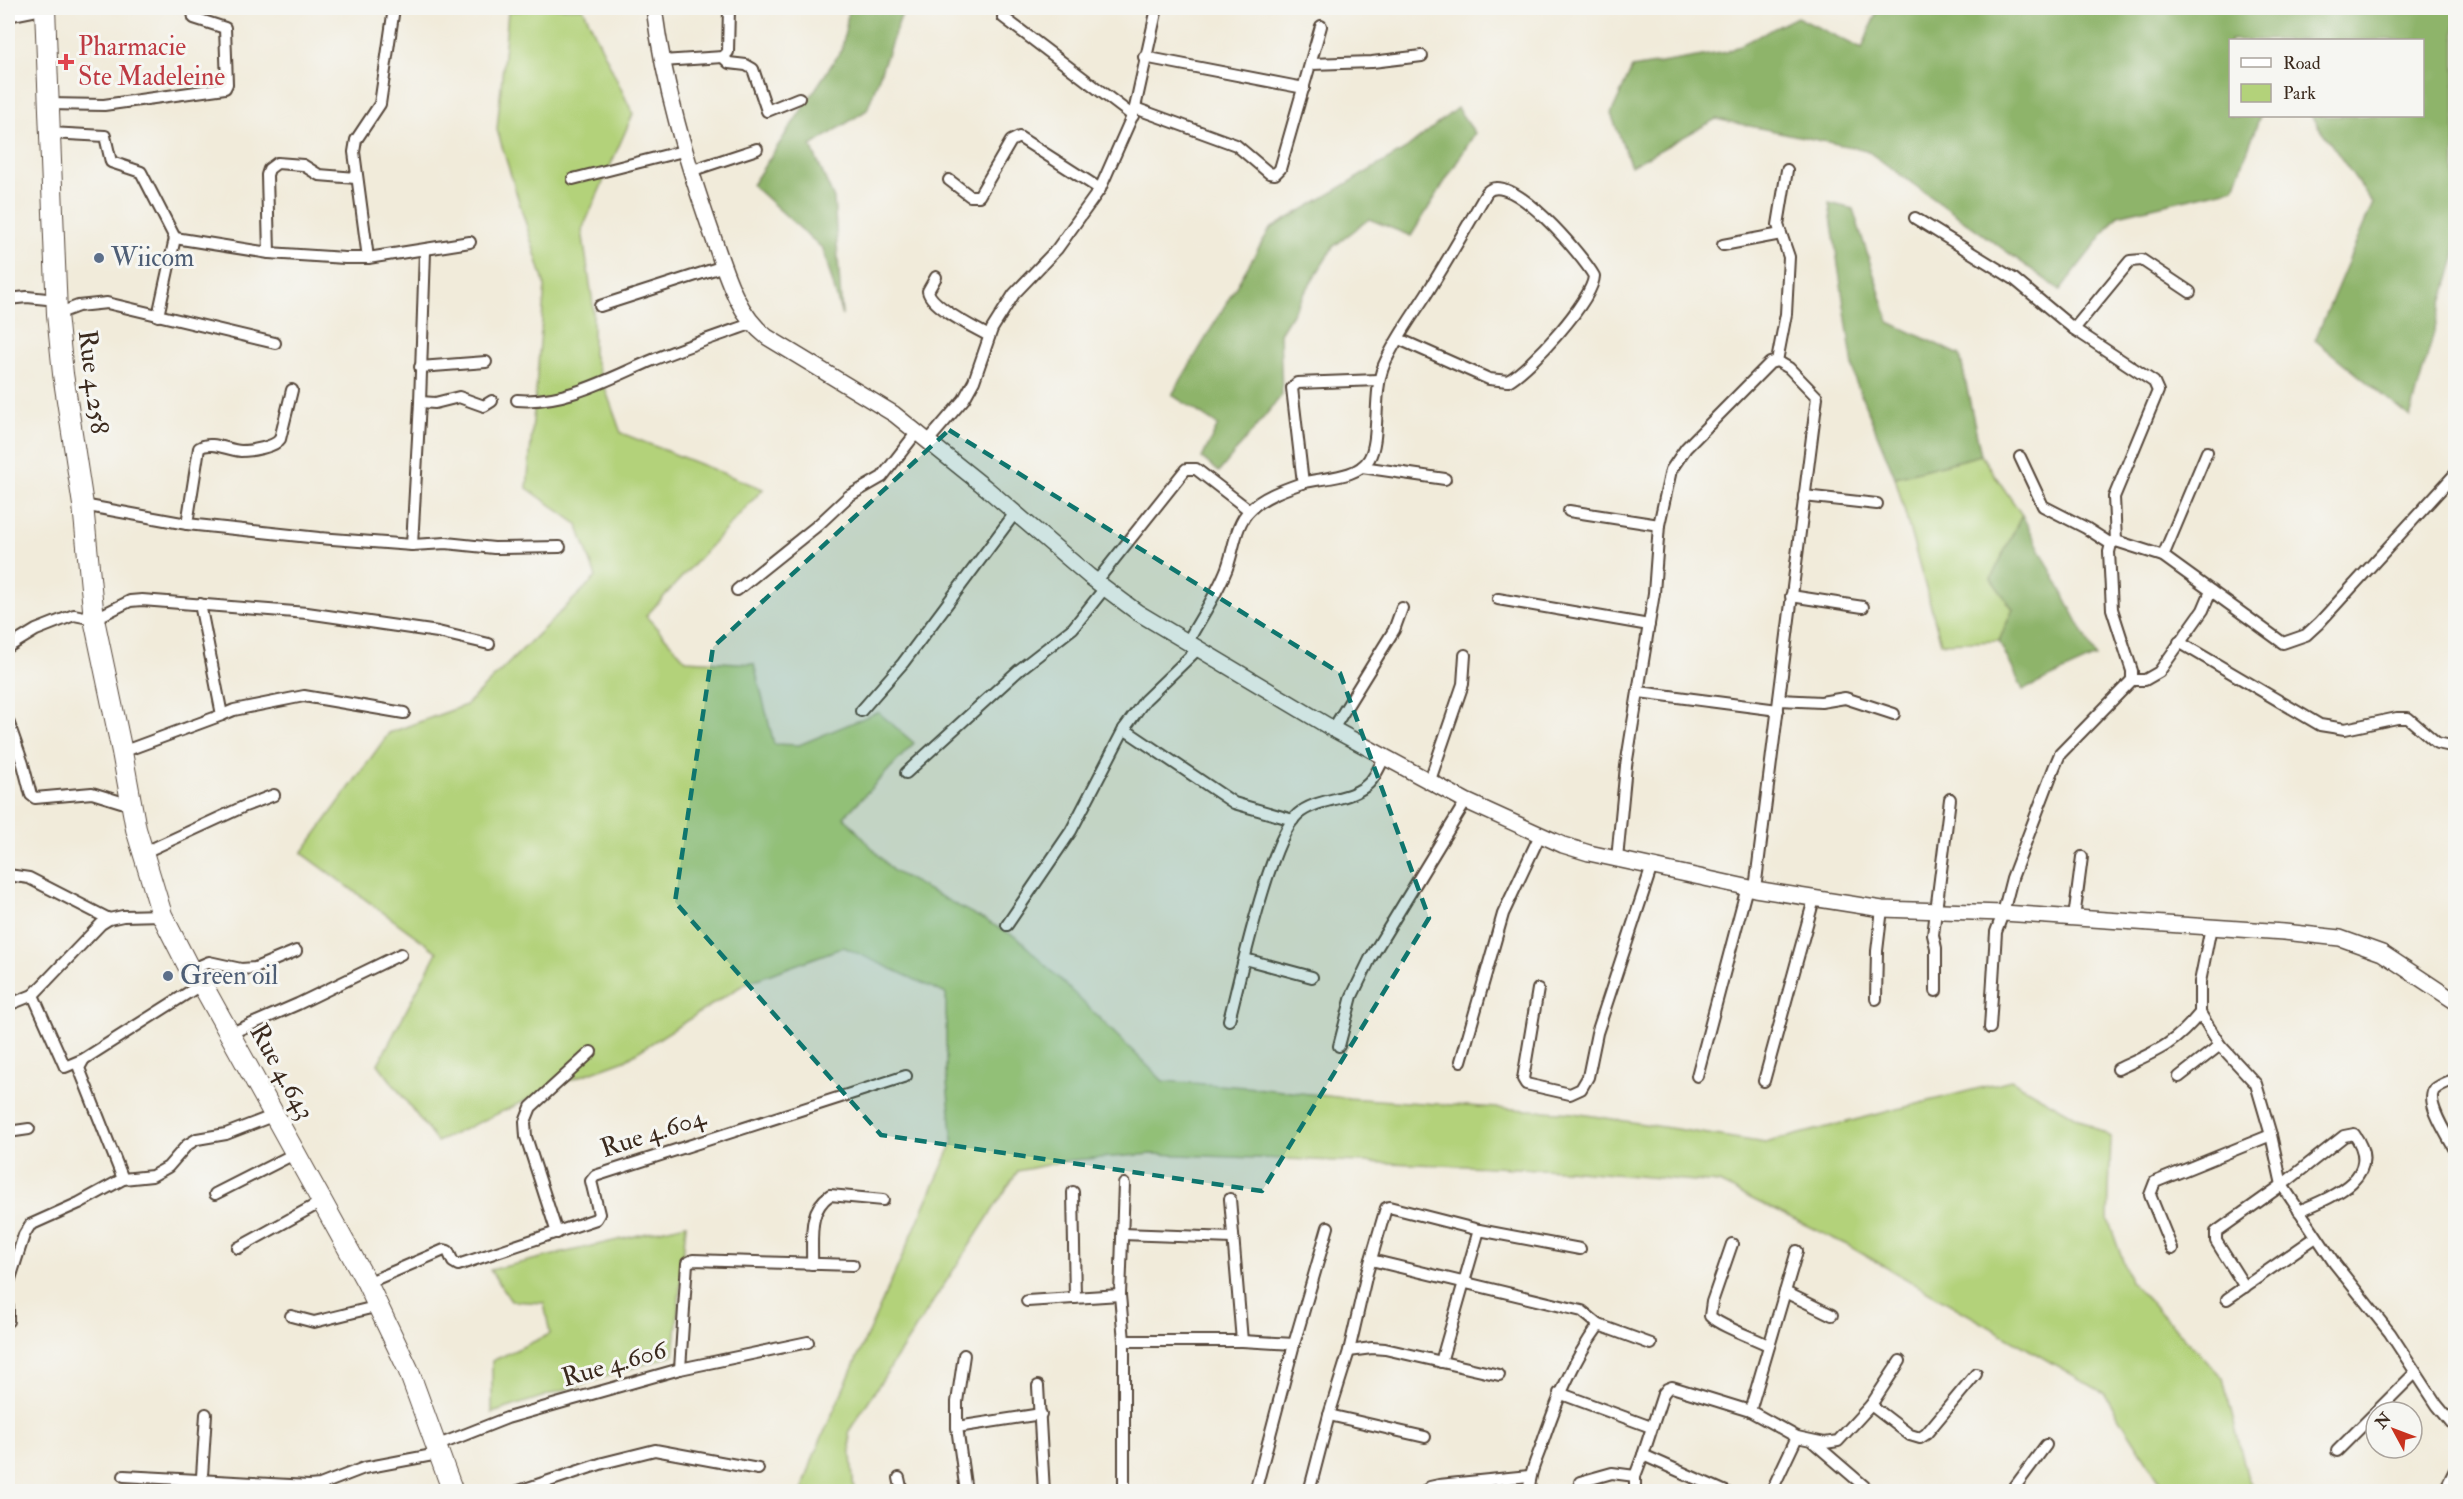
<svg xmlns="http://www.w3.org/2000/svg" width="2463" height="1499" viewBox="0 0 2463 1499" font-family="'IM FELL Double Pica',serif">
	<rect width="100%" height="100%" fill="#f6f6f2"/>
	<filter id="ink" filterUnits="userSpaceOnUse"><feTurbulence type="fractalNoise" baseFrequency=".0167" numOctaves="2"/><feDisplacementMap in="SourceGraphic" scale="12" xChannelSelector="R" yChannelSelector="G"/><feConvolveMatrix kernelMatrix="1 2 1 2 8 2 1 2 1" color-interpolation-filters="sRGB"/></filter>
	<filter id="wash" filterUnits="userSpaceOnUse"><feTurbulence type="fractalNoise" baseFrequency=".008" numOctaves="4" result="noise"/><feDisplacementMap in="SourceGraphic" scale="24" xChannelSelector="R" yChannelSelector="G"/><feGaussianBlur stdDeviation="1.35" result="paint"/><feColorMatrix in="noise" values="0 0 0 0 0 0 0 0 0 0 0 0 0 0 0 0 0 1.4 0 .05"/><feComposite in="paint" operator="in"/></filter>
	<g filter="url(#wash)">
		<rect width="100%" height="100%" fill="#f1ebda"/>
		<g fill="#b3d27a" stroke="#777e4c" stroke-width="1.5">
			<polygon points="540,8 583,8 633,114 582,230 593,304 593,354 621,433 763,489 646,616 686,660 754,664 774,744 799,745 878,712 914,743 844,817 893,871 1018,938 1163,1081 1246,1087 1346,1098 1574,1113 1765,1143 2011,1080 2111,1137 2108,1219 2130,1281 2223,1378 2248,1479 2257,1491 2166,1491 2104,1393 1849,1246 1719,1183 1566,1170 1153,1154 1071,1160 1018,1171 849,1431 854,1491 802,1491 814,1455 953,1142 946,1073 946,994 844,947 746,983 625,1060 570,1080 437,1142 378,1064 437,952 302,853 389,733 466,705 596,577 577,524 527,488 545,286 497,130 508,12"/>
			<polygon points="1981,455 2022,515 1991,579 2013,609 1999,641 1941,643 1895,477"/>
			<polygon points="686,1224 674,1355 492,1413 492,1361 550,1334 544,1303 511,1301 490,1270"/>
		</g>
		<g fill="#8eb46a" stroke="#646f44" stroke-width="1.5">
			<polygon points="849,8 904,8 867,110 811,146 834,199 842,316 823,249 752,185 842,49"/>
			<polygon points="1878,8 2455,8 2455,258 2410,417 2315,340 2373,203 2311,116 2422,116 2422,40 2230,40 2230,116 2260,116 2234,188 2118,215 2060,290 1866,150 1716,119 1631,166 1611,114 1632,68 1726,52 1797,17 1862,49"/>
			<polygon points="1457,108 1475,133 1411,236 1369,219 1333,247 1280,333 1282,395 1219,472 1202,458 1218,425 1172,395 1270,229 1406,149"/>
			<polygon points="1829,203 1853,209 1889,322 1960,355 1981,455 1895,477 1855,380"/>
			<polygon points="2022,515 2096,657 2023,690 1999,641 2013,609 1991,579"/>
		</g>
	</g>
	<g filter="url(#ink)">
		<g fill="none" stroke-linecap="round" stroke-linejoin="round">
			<defs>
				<g id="street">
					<polyline points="1003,17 1133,116"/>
					<polyline points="723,57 729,63 746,65 753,69 767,111 799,98"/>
					<polyline points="1144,57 1304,88"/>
					<polyline points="662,61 723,57 728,52 729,8"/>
					<polyline points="1311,64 1372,62 1422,56"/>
					<polyline points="48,104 104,105 225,88 227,84 225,28 194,18 192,8"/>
					<polyline points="1135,108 1236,145 1269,173 1275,174 1280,169 1321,26"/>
					<polyline points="50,133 105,136 111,162 141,172 175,238"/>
					<polyline points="690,171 757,149"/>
					<polyline points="573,179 683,151"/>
					<polyline points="949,180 970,196 979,196 1011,141 1019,137 1100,189"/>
					<polyline points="1915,218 2014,279 2074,329 2154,382 2158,391 2114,497 2116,541"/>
					<polyline points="1723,245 1781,234"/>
					<polyline points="269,253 267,175 269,169 277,163 303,165 319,175 356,178"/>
					<polyline points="368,258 354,152 356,140 380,104 394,8"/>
					<path d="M936,277L928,291C931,307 975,328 989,336"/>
					<polyline points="8,299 27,297 57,300"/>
					<polyline points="600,306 724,266"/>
					<polyline points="57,314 78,306 107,303 275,343"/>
					<polyline points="158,316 175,238 269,253 345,258 368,258 470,242"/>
					<polyline points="2074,329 2130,261 2142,260 2190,292"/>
					<polyline points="1777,361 1786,314 1789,257 1778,225 1787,170"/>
					<polyline points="420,367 486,362"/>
					<path d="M517,400C563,404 607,380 648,362C681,348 717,336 751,324"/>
					<polyline points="420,402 435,403 459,397 484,406 492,401"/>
					<polyline points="928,441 964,399 974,381 992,329 1014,294 1057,249 1100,189 1134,112 1157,8"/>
					<polyline points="2020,457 2043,506 2086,528 2111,544"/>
					<polyline points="1362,467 1445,479"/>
					<polyline points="1303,483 1292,388 1297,383 1378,380"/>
					<polyline points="1804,496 1877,504"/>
					<polyline points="83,505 187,524 319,538 412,545 446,543 494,548 560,547"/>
					<polyline points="1569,511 1659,525"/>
					<path d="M187,524L199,448C211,440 227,450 241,451C251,451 275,447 280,439L292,390"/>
					<polyline points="412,545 420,402 425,251"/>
					<polyline points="2163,556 2207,452"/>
					<polyline points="1096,582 1186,469 1196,469 1249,510"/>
					<polyline points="737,590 818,525 849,496 882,477 917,432"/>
					<polyline points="1791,596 1863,607"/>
					<polyline points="1498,599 1649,625"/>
					<path d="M1188,641C1200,619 1215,597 1225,573C1234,554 1234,525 1250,510C1262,497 1285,489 1302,483C1323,477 1357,479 1369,459C1381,439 1372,393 1384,365C1395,339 1414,314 1429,290C1449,258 1468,225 1487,192C1510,169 1583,256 1594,276C1593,300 1530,369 1508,381L1489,379L1399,339"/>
					<polyline points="2179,642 2320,725 2345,729 2397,718 2408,718 2437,743 2456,747"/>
					<polyline points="8,647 36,630 74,615 94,619 130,601 142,600 307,613 438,632 489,644"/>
					<polyline points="2132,680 2145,680 2159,672 2203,610 2211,591"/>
					<polyline points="1639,692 1778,710"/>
					<polyline points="1779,700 1821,702 1845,698 1894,714"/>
					<polyline points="861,711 903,663 1015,513"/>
					<polyline points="222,715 234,710 304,696 404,713"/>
					<polyline points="8,721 23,764 31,795 35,798 92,793 131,805"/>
					<polyline points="1124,729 1234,803 1293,820"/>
					<polyline points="1333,729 1394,630 1402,608"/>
					<polyline points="122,752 222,715 200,604"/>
					<polyline points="906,773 1019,670 1073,628 1104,589"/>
					<polyline points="1430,780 1463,684 1465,655"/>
					<polyline points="143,853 245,806 274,795"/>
					<polyline points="1617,859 1626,766 1654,593 1659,525 1671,470 1686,448 1770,363 1777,361 1789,368 1817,397 1755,889"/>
					<polyline points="8,875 29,878 109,919"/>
					<polyline points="2074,918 2082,857"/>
					<polyline points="1007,925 1071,831 1124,729 1145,700 1199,648"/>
					<polyline points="2211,927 2200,982 2200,1013 2220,1045 2256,1084 2271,1135 2282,1185 2335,1264 2390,1333 2437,1405 2456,1428"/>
					<polyline points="1245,959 1312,977"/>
					<polyline points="190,970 209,962 241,969 255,968 296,951"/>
					<polyline points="1538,989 1523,1079 1526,1084 1570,1094 1581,1089 1588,1077 1597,1033 1652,866"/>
					<polyline points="1936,991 1936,948 1933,935 1950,799"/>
					<polyline points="33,995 65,1067 84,1059 202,984"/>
					<polyline points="1876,999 1877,951 1882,909"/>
					<polyline points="8,1005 33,995 101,924 109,919 123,916 162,915"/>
					<path d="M1229,1020C1240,978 1270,838 1298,814C1318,797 1350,802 1369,783C1376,776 1380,765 1385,756"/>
					<polyline points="1990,1028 1996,932 2003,913 2012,878 2054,768 2060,754 2132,680 2132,671 2112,609 2109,552 2111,544 2116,541 2163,556 2283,643 2306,635 2319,623 2456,473"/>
					<polyline points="229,1034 298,1004 401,954"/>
					<polyline points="1339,1046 1352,996 1370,959 1466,801"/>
					<polyline points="84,1059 79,1068 123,1179"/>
					<polyline points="1461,1061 1503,914 1540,835"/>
					<path d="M2118,1069C2156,1051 2172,1047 2200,1013"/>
					<polyline points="1697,1076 1747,887"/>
					<polyline points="2179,1077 2220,1045"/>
					<path d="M2456,1079C2448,1082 2440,1084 2434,1090C2425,1103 2449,1138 2456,1152"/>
					<polyline points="1764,1081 1814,899"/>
					<polyline points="8,1132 29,1129"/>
					<polyline points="1124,1184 1120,1295 1124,1341 1124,1492"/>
					<polyline points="1073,1192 1075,1298"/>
					<polyline points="215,1194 296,1153"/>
					<polyline points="1230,1199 1242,1341"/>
					<polyline points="557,1233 526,1137 525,1122 531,1107 591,1052"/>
					<polyline points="1122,1234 1233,1238"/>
					<path d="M1732,1244L1712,1302L1710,1316C1718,1325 1754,1338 1768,1345"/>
					<polyline points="238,1248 323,1201"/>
					<polyline points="2172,1249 2150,1195 2155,1182 2271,1135"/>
					<polyline points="1797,1251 1750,1411 1797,1437 1825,1443 1838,1441 1871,1405 1900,1361"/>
					<polyline points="1371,1260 1582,1311 1599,1325 1651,1344"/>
					<path d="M812,1264C813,1238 807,1211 830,1195L883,1200"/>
					<polyline points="367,1283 444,1250 448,1251 453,1262 458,1265 596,1219 599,1214 591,1181 595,1176 906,1076"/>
					<polyline points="8,1285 24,1235 30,1225 79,1203 123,1179 152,1176 168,1167 187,1145 197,1139 226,1134 275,1115"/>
					<path d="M2245,1287L2216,1241V1232L2282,1185L2344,1136L2354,1134C2385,1177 2332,1197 2299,1211"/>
					<polyline points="1785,1292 1832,1315"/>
					<polyline points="2227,1299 2316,1237"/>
					<polyline points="1027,1301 1120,1295"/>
					<polyline points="8,1307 8,1321"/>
					<polyline points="291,1316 314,1322 379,1306"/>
					<polyline points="1124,1341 1242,1341 1294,1344"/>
					<polyline points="1349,1351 1372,1348 1385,1349 1499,1375"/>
					<polyline points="964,1355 957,1402 957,1427 966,1492"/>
					<polyline points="1441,1362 1479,1230"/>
					<polyline points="680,1369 687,1263 693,1260 853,1265"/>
					<polyline points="1038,1386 1044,1492"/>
					<polyline points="1559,1393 1651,1427"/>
					<polyline points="1871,1405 1910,1435 1920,1438 1926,1434 1976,1374"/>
					<polyline points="2376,1412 2415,1373"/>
					<polyline points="1329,1415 1425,1437"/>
					<polyline points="957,1427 1041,1414"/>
					<polyline points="1813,1442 1871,1492"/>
					<polyline points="436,1446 507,1418 680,1369 808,1342"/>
					<polyline points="2337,1451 2376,1412"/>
					<polyline points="1643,1455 1663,1394 1667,1389 1672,1387 1750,1411"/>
					<polyline points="124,1476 309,1486 320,1485 364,1468 438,1454"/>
					<polyline points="899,1478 902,1492"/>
					<polyline points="1580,1482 1612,1473 1635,1476"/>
					<polyline points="201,1492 206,1414"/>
					<polyline points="516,1492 603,1463 655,1450 758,1469"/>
					<polyline points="1255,1492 1294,1344 1328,1227"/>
					<polyline points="1309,1492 1329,1415 1349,1351 1367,1273 1386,1208 1389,1207 1479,1230 1580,1249"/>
					<polyline points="1425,1492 1430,1487 1439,1485 1529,1476"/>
					<path d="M1529,1492C1529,1475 1535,1463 1541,1447C1556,1403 1571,1363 1599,1325"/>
					<polyline points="1635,1492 1635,1476 1643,1455 1726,1492"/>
					<polyline points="1771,1492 1797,1437"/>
					<polyline points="2011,1492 2046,1445"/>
					<polyline points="2444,1492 2456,1468"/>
				</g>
				<path id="secondary" d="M654,8C664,86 686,160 712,234C725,270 735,312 767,337L894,414L986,488L1089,576L1137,612L1333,729L1466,801L1563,845L1589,853L1755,889L1882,909L2003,913L2284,932L2340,938L2382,953L2456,1002"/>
				<polyline id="primary" points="8,13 33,8"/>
				<polyline id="highway" points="45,8 57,314 63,374 83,505 94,619 122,752 136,829 162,915 190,970 202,984 367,1283 408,1369 453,1492"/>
			</defs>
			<use href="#street" stroke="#56473a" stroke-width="14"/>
			<use href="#secondary" stroke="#56473a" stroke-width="18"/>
			<use href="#primary" stroke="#56473a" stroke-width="20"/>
			<use href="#highway" stroke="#56473a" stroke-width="22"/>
			<use href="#street" stroke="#fff" stroke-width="10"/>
			<use href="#secondary" stroke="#fff" stroke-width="15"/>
			<use href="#primary" stroke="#fff" stroke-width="16"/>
			<use href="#highway" stroke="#fff" stroke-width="20"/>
		</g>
	</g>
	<path fill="#0f766e" fill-opacity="0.2" stroke="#0f766e" stroke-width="4.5" stroke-dasharray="12 8" stroke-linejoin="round" d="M949,430L1340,673L1429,918L1262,1191L881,1135L675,902L713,647Z"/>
	<path fill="#e0444e" stroke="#f6f6f2" stroke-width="2" d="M63 53h6v6h6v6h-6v6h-6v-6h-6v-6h6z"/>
	<g fill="#5c6f8a" stroke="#f6f6f2" stroke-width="2">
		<circle cx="99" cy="258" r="6"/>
		<circle cx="168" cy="976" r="6"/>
	</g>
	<g text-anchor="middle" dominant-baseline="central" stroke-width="6" stroke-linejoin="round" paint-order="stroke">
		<g font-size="26" fill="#be3a42" stroke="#f6f6f2" text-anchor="start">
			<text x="78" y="47">Pharmacie<tspan x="78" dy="30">Ste Madeleine</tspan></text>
		</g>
		<g font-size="26" fill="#4e5e75" stroke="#f6f6f2" text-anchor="start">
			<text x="111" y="258">Wiicom</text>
			<text x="180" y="976">Green oil</text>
		</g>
		<g font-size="26" fill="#3b2a1e" stroke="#f6f6f2">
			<text transform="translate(93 382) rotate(83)">Rue 4.258</text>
			<text transform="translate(282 1072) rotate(61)">Rue 4.643</text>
			<text transform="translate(653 1133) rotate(-18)">Rue 4.604</text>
			<text transform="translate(614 1364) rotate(-16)">Rue 4.606</text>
		</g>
	</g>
	<rect width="2463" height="1499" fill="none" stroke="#f6f6f2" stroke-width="30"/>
	<rect x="2229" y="39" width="195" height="78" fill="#f6f6f2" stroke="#aba49d" stroke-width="1.5"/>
	<rect x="2241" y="58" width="30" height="9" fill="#ffffff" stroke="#aba49d" stroke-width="1.5"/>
	<text x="2283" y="69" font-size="18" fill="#3b2a1e">Road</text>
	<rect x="2241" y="84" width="30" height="18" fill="#b3d27a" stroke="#aba49d" stroke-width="1.5"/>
	<text x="2283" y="99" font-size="18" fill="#3b2a1e">Park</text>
	<g transform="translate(2394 1430) rotate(311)"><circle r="28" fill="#f6f6f2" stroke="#aba49d" stroke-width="1.5"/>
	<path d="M0-4.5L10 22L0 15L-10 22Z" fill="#c8321e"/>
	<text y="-9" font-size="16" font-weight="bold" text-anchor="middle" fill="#3b2a1e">N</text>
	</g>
</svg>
